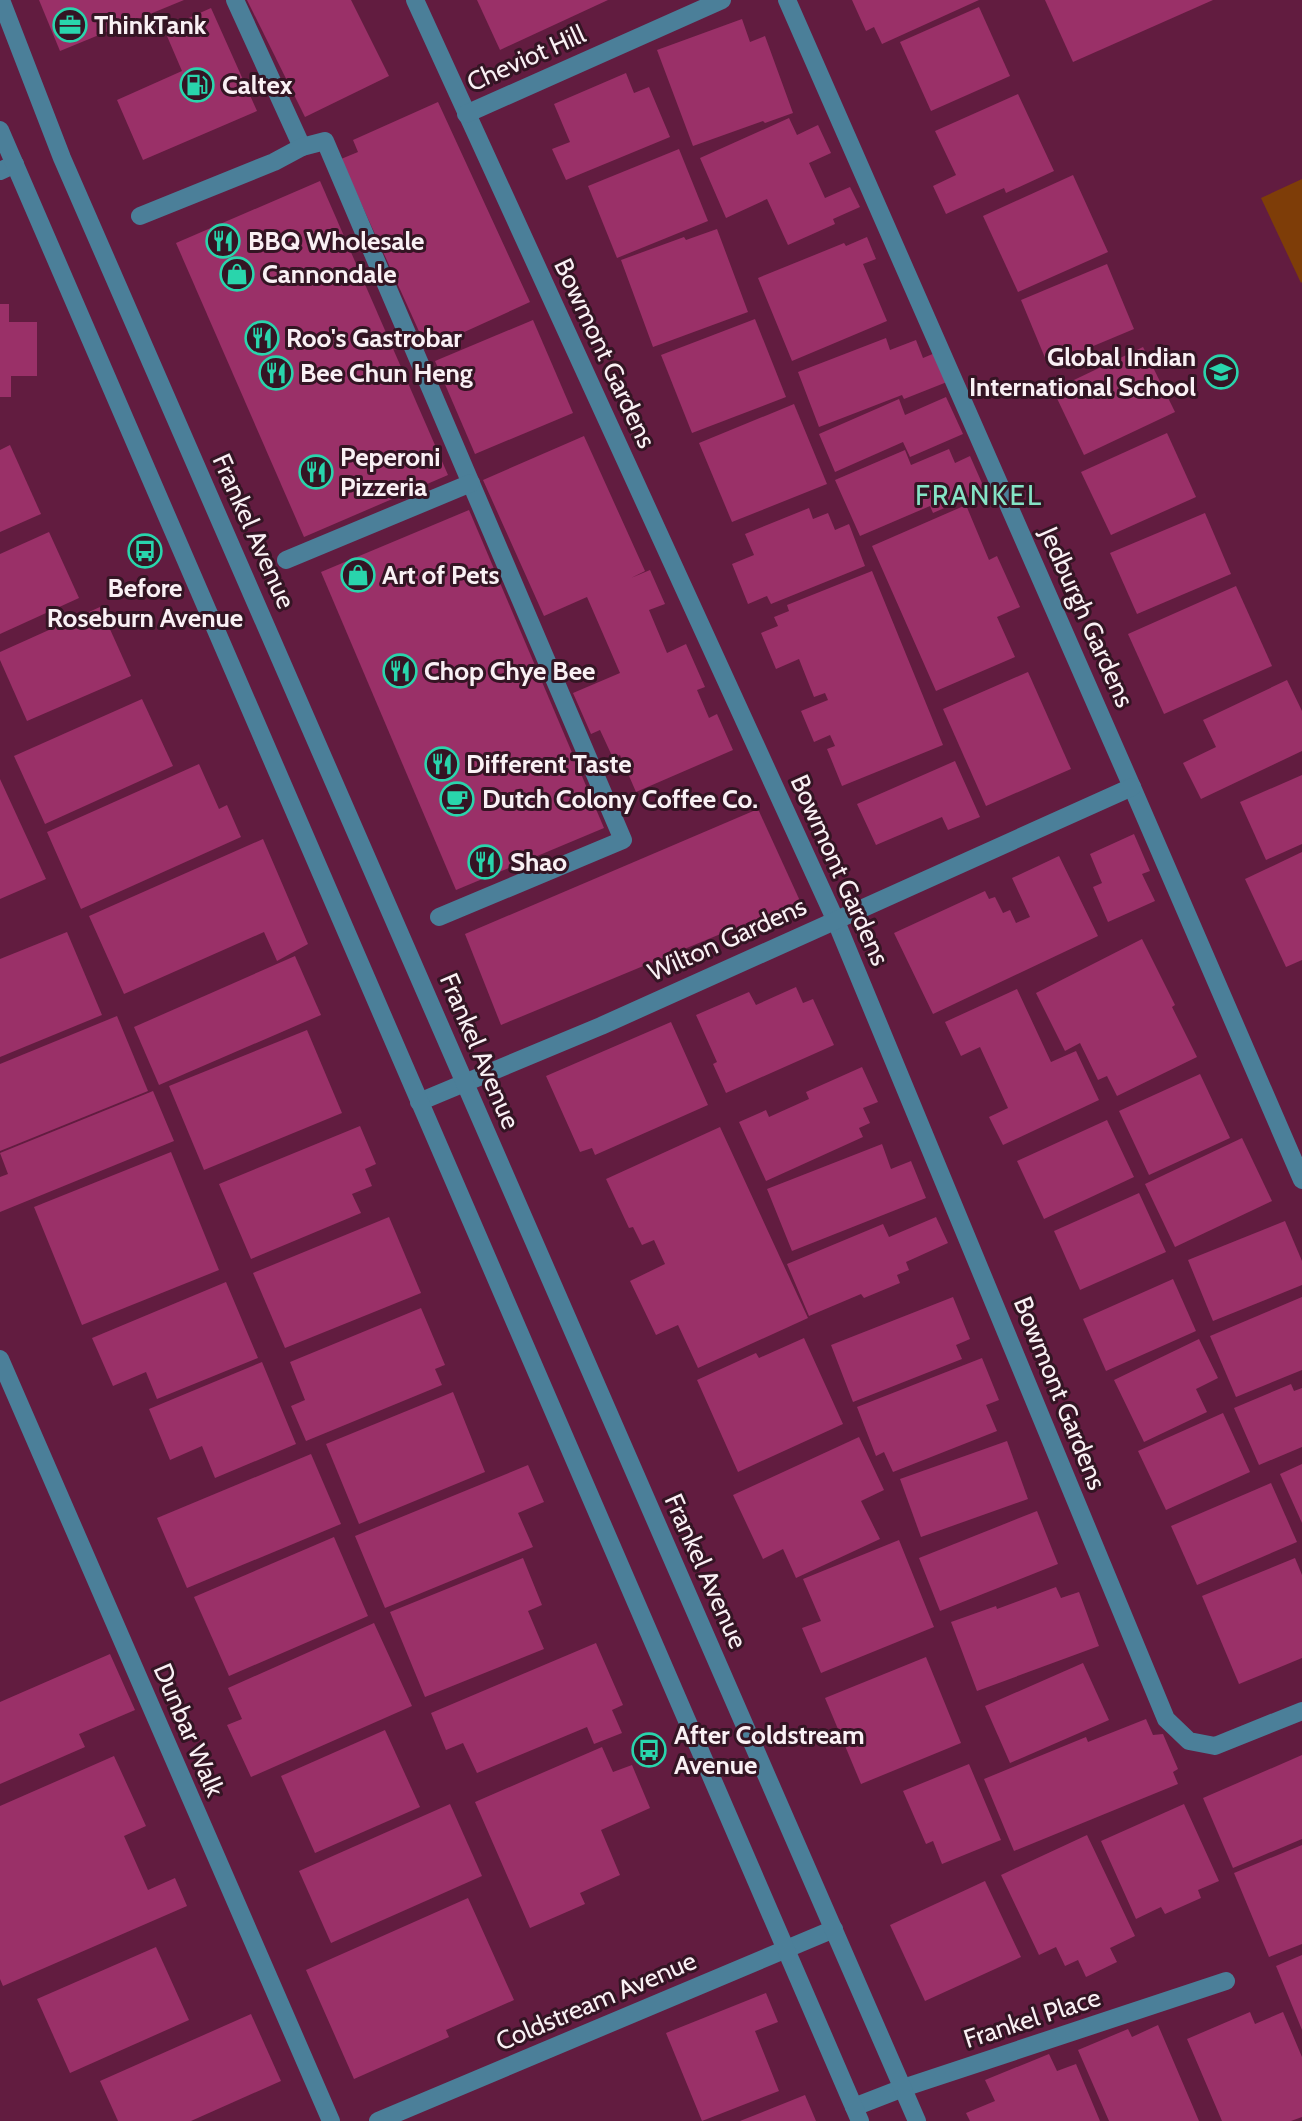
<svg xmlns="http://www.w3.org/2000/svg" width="1302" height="2121" viewBox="0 0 1302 2121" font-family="Cabin,sans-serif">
	<rect width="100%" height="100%" fill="#621c40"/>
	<polygon fill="#7e3d08" points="1302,179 1302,282 1301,283 1261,198"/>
	<g fill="#9a3068">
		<polygon points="39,0 184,0 60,51"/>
		<polygon points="247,0 351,0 389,76 305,117"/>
		<polygon points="477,0 608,0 500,50"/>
		<polygon points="852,0 979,0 882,44 874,27 866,31"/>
		<polygon points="1045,0 1213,0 1073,62"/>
		<polygon points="979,7 1010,76 931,111 900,42"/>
		<polygon points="211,8 257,111 143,160 117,100 182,71 164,29"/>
		<polygon points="742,19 750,42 765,36 793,113 765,123 763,121 693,146 657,50"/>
		<polygon points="626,73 634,93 649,87 670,137 566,180 552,149 570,142 554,104"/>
		<polygon points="1018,94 1054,171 1006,193 1004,188 946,214 933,186 956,175 935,131"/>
		<polygon points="438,102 530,302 427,349 341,159 358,152 353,140"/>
		<polygon points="789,118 797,135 818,125 831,153 809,163 825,198 850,187 860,207 833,219 835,224 788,245 767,199 726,218 700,158"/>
		<polygon points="679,149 708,221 617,258 588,186"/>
		<polygon points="1073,175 1108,252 1018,292 983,216"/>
		<polygon points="320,181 448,475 304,537 176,243"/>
		<polygon points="717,229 748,312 653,347 621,260 684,237 686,240"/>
		<polygon points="867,237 876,259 863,264 887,321 792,361 758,278 844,243 846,246"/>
		<polygon points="1107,264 1134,329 1048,365 1021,300"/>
		<polygon points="0,304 9,304 9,322 37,322 37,376 11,376 11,397 0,397"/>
		<polygon points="755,319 786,397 692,433 661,355"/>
		<polygon points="533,320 573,413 475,454 435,361"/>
		<polygon points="886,338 890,350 916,340 923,358 935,353 947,382 904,399 902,395 819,427 798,372"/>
		<polygon points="1143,347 1175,412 1084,455 1053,390"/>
		<polygon points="946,397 963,434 910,457 903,442 835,472 819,434 899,399 905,415"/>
		<polygon points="794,404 827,484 732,522 699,443"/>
		<polygon points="1167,433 1196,497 1111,535 1081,472"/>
		<polygon points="584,436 645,571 631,578 650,570 665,604 649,610 667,653 686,644 705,687 697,690 709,718 717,714 733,750 636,792 620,755 613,758 600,730 591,734 573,693 620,673 587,597 544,616 483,480"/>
		<polygon points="10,445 41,514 0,532 0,450"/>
		<polygon points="949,449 955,463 970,456 985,490 933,513 930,506 860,536 835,480 905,450 911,465"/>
		<polygon points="966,505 989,560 997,556 1020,607 997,617 1015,657 936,691 872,546"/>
		<polygon points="809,508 813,519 828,513 835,530 849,524 865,566 771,604 767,596 748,604 732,564 754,555 745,534"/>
		<polygon points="469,510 604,828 456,890 321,572"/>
		<polygon points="1205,513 1231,574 1137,614 1110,553"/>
		<polygon points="49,532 79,598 0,634 0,554"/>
		<polygon points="872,571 943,745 842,786 827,749 835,746 830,735 814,742 801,711 828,700 825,693 814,697 799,659 776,669 761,633 778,626 774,617 789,611 787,605"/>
		<polygon points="1236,586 1272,666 1164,714 1128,634"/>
		<polygon points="100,607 131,676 27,721 0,660 0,652"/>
		<polygon points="1028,672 1071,769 986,806 943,709"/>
		<polygon points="1287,680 1302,711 1302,751 1201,799 1183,763 1216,747 1203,720"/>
		<polygon points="142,699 173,766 45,824 14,756"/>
		<polygon points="955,761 980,817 948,830 942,817 876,845 857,804"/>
		<polygon points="199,764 219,809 227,805 241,837 81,909 47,832"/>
		<polygon points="1302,775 1302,844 1266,860 1240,802"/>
		<polygon points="0,779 46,879 0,899"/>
		<polygon points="758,809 800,901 501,1025 465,934"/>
		<polygon points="1134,834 1150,871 1142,874 1155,901 1108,922 1093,887 1102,883 1090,854"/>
		<polygon points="263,839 308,944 277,961 264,932 124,994 89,916"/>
		<polygon points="1302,852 1302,960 1286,967 1245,879"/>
		<polygon points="1059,856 1098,936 933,1014 894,933 985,891 989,899 995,897 1003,913 1010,910 1016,923 1030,917 1012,878"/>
		<polygon points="67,932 102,1015 0,1057 0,959"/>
		<polygon points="1142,939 1175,1005 1172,1007 1197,1057 1117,1096 1107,1076 1098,1080 1080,1043 1065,1051 1036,993"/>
		<polygon points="295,956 321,1015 159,1085 134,1027"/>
		<polygon points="796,987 803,1003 813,999 834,1045 726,1093 713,1064 717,1062 696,1015 749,992 756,1005"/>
		<polygon points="1017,989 1051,1062 1076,1051 1099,1100 1003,1145 989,1117 1008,1108 980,1047 961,1056 945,1022"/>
		<polygon points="117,1016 148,1091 0,1151 0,1064"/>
		<polygon points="671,1022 708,1105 595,1155 592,1148 580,1152 546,1076"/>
		<polygon points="307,1030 342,1113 204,1170 169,1086"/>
		<polygon points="862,1067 878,1102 863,1108 870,1123 859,1128 863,1137 766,1181 739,1122 766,1110 769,1117 809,1099 806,1092"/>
		<polygon points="1200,1074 1230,1138 1149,1175 1119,1111"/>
		<polygon points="153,1091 174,1141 0,1212 0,1177 8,1174 0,1153"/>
		<polygon points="1107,1120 1134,1177 1044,1219 1017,1161"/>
		<polygon points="360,1126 376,1164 365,1169 372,1186 352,1194 361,1213 251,1259 219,1184"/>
		<polygon points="720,1127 808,1318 698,1368 678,1325 656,1335 630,1281 665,1264 654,1240 642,1245 633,1227 629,1228 606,1179"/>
		<polygon points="1242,1138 1272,1201 1175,1247 1145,1184"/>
		<polygon points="882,1144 891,1169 911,1161 926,1198 792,1251 767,1189"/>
		<polygon points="171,1152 219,1270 82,1325 34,1207"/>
		<polygon points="1139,1193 1166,1252 1080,1290 1054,1231"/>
		<polygon points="389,1217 421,1293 285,1348 253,1273"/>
		<polygon points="936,1217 948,1243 906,1262 909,1270 897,1275 900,1283 864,1298 861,1294 809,1316 787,1264 883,1224 889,1237"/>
		<polygon points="1285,1221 1302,1261 1302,1285 1213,1321 1188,1260"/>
		<polygon points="1173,1279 1196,1331 1106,1371 1083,1319"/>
		<polygon points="226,1282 258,1358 157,1399 146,1372 113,1386 92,1338"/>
		<polygon points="953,1297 970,1339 956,1345 962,1359 853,1402 831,1345"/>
		<polygon points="1302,1297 1302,1370 1236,1397 1210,1336"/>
		<polygon points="421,1308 445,1365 435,1369 442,1385 306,1441 291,1406 305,1400 290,1362"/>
		<polygon points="804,1338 843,1424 738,1472 697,1380 756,1353 759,1358"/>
		<polygon points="1199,1339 1218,1378 1196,1389 1207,1412 1144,1442 1114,1380"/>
		<polygon points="982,1358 999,1400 986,1405 997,1431 893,1472 884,1452 876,1456 857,1407"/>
		<polygon points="262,1362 296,1444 215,1478 202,1446 170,1460 149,1409"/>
		<polygon points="1291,1384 1294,1391 1302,1388 1302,1447 1259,1465 1234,1408"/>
		<polygon points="453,1392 485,1472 359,1524 326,1444"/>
		<polygon points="1223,1413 1250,1472 1166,1510 1138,1451"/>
		<polygon points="859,1437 884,1490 861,1501 880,1539 796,1578 783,1549 763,1559 733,1495"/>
		<polygon points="1007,1441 1028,1499 921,1537 900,1479"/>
		<polygon points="311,1454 341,1524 187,1588 157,1518"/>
		<polygon points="1302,1464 1302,1523 1280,1474"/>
		<polygon points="528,1465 544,1502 518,1513 533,1547 385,1608 355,1536"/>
		<polygon points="1271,1483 1297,1542 1197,1585 1171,1526"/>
		<polygon points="1037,1511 1058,1564 940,1611 919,1558"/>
		<polygon points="334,1537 368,1616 229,1676 194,1597"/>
		<polygon points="899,1540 934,1627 821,1673 802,1628 821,1621 803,1579"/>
		<polygon points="523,1558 542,1605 528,1611 544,1649 425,1697 390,1612"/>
		<polygon points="1295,1558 1302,1575 1302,1658 1239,1684 1202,1596"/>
		<polygon points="1056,1587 1061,1598 1079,1592 1099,1646 977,1691 951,1622 996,1606 997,1609"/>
		<polygon points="374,1623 412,1706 251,1777 227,1725 242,1719 228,1688"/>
		<polygon points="596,1643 623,1705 612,1710 622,1733 594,1744 587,1727 477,1773 463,1743 446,1750 431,1713"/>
		<polygon points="110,1654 135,1710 79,1734 85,1747 0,1784 0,1702"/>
		<polygon points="926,1657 961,1743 861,1784 825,1698"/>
		<polygon points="1083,1663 1109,1720 1010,1763 985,1706"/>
		<polygon points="1146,1719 1153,1735 1163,1734 1178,1769 1173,1772 1178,1784 1014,1851 984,1779 1086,1737 1088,1742"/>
		<polygon points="385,1730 420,1807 315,1853 281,1776"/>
		<polygon points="602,1747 613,1772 632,1765 650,1808 601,1830 620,1875 580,1893 585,1904 530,1928 475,1802"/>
		<polygon points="1302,1755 1302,1839 1233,1868 1203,1798"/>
		<polygon points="114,1756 146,1826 124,1836 148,1890 175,1878 187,1906 3,1986 0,1979 0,1806"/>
		<polygon points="969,1764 1001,1840 942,1864 933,1841 926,1844 903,1791"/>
		<polygon points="450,1804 482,1876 331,1943 299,1871"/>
		<polygon points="1184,1804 1219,1881 1198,1890 1201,1898 1165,1914 1161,1907 1136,1919 1101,1841"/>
		<polygon points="1087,1835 1135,1936 1110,1948 1117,1962 1086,1977 1078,1960 1065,1966 1056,1947 1039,1955 1001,1875"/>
		<polygon points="1302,1845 1302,1944 1269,1957 1234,1873"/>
		<polygon points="985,1881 1021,1957 925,2001 890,1925"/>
		<polygon points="468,1898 514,2000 446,2030 449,2037 354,2079 306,1970"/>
		<polygon points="156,1947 189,2020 70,2073 37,1999"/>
		<polygon points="1302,1955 1302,2030 1276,1966"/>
		<polygon points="766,1993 778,2022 755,2031 779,2091 702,2121 666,2033"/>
		<polygon points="1250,2012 1255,2024 1283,2012 1302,2057 1302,2117 1291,2121 1222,2121 1187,2039"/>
		<polygon points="251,2014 281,2081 191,2121 118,2121 100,2081"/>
		<polygon points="1158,2025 1199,2121 1109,2121 1078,2050 1128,2029 1132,2037"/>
		<polygon points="1049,2054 1057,2071 1076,2064 1100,2121 970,2121 966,2113 995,2101 985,2080"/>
		<polygon points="805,2095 816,2121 740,2121"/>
	</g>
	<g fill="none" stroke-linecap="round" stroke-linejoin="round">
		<g stroke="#4b7f99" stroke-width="18">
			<polyline points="235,0 302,147"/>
			<polyline points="140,216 274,162 302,147 325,141 623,840 439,917"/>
			<polyline points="286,560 471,483"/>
		</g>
		<g stroke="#4b7f99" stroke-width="18">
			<polyline points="415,0 835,919 1166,1719 1189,1741 1215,1746 1302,1711"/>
			<polyline points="787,0 1132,787 1302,1180"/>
			<polyline points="466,114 722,0"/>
			<polyline points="0,171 15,164"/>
			<polyline points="419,1102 601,1026 1132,787"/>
			<polyline points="0,1359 331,2121"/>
			<polyline points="854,2107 903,2088 1226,1981"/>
			<polyline points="378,2121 834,1929"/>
		</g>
		<g stroke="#4b7f99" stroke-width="18">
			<polyline points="1,0 62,158 917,2121"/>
			<polyline points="0,130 860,2121"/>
		</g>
	</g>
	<defs>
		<symbol id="office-ring" viewBox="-11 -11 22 22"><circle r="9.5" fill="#341524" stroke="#29d5ac" stroke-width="1.5"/><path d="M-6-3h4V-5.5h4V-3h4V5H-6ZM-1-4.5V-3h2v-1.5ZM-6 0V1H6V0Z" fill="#29d5ac"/></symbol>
		<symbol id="fuel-ring" viewBox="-11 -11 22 22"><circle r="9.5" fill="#341524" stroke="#29d5ac" stroke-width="1.5"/><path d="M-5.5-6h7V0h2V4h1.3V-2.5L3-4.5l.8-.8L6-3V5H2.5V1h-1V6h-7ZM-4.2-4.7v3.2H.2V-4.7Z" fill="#29d5ac"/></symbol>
		<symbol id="restaurant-ring" viewBox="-11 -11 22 22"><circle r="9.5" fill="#341524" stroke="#29d5ac" stroke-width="1.5"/><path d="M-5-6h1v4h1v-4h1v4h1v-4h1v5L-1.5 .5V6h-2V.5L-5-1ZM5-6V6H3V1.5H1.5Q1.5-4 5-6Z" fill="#29d5ac"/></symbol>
		<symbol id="shop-ring" viewBox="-11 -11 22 22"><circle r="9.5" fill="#341524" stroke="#29d5ac" stroke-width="1.5"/><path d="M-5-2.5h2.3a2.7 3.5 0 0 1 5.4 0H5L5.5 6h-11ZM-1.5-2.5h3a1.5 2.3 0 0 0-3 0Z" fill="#29d5ac"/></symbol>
		<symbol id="school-ring" viewBox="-11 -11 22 22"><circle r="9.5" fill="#341524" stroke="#29d5ac" stroke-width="1.5"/><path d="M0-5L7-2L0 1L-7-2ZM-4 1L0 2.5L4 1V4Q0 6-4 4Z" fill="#29d5ac"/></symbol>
		<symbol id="bus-ring" viewBox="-11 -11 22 22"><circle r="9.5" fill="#341524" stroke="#29d5ac" stroke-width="1.5"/><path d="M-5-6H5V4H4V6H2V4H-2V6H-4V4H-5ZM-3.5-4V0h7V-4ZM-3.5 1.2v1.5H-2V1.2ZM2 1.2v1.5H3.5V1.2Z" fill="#29d5ac"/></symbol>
		<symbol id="cafe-ring" viewBox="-11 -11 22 22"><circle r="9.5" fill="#341524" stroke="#29d5ac" stroke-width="1.5"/><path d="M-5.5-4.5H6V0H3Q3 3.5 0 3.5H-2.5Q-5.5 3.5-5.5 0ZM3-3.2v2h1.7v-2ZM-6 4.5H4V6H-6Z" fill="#29d5ac"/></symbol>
	</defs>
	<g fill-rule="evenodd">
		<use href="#office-ring" x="51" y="6" width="38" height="38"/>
		<use href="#fuel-ring" x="178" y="66" width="38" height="38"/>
		<use href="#restaurant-ring" x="204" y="222" width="38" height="38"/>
		<use href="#shop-ring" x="218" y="255" width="38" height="38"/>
		<use href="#restaurant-ring" x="243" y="319" width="38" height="38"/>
		<use href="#school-ring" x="1202" y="353" width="38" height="38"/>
		<use href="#restaurant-ring" x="257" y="354" width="38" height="38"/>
		<use href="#restaurant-ring" x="297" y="453" width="38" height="38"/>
		<use href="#bus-ring" x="126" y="532" width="38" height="38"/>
		<use href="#shop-ring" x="339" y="556" width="38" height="38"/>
		<use href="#restaurant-ring" x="381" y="652" width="38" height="38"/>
		<use href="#restaurant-ring" x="423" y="745" width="38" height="38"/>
		<use href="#cafe-ring" x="438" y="780" width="38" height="38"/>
		<use href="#restaurant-ring" x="466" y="843" width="38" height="38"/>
		<use href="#bus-ring" x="630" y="1731" width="38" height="38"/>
	</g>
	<g text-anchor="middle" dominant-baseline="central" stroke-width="6" stroke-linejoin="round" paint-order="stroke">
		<g font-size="26" font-weight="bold" fill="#f9f0f4" stroke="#341524" text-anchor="start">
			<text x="94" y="25">ThinkTank</text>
			<text x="222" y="85">Caltex</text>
			<text x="248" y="241">BBQ Wholesale</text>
			<text x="262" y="274">Cannondale</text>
			<text x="286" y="338">Roo's Gastrobar</text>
			<text x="1196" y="357" text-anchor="end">Global Indian<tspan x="1196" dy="30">International School</tspan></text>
			<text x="300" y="373">Bee Chun Heng</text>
			<text x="340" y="457">Peperoni<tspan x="340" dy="30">Pizzeria</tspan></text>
			<text x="382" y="575">Art of Pets</text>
			<text x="145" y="588" text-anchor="middle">Before<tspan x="145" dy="30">Roseburn Avenue</tspan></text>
			<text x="424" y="671">Chop Chye Bee</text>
			<text x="466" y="764">Different Taste</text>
			<text x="482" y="799">Dutch Colony Coffee Co.</text>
			<text x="510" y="862">Shao</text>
			<text x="674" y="1735">After Coldstream<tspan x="674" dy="30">Avenue</tspan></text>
		</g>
		<g font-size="26" fill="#f9f0f4" stroke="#341524">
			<text transform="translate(526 58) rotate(-24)">Cheviot Hill</text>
			<text transform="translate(605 353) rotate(65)">Bowmont Gardens</text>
			<text transform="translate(254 531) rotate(66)">Frankel Avenue</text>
			<text transform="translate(1087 617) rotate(66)">Jedburgh Gardens</text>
			<text transform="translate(840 870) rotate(66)">Bowmont Gardens</text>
			<text transform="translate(727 939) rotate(-24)">Wilton Gardens</text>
			<text transform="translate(480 1051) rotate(67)">Frankel Avenue</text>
			<text transform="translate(1060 1393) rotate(68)">Bowmont Gardens</text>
			<text transform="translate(706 1571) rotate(66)">Frankel Avenue</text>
			<text transform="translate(189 1730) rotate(67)">Dunbar Walk</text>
			<text transform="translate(596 2001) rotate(-23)">Coldstream Avenue</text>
			<text transform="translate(1032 2018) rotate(-18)">Frankel Place</text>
		</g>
		<g font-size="28" letter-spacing="2" fill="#85e4c6" stroke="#341524">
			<text x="979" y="495">FRANKEL</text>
		</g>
	</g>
</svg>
